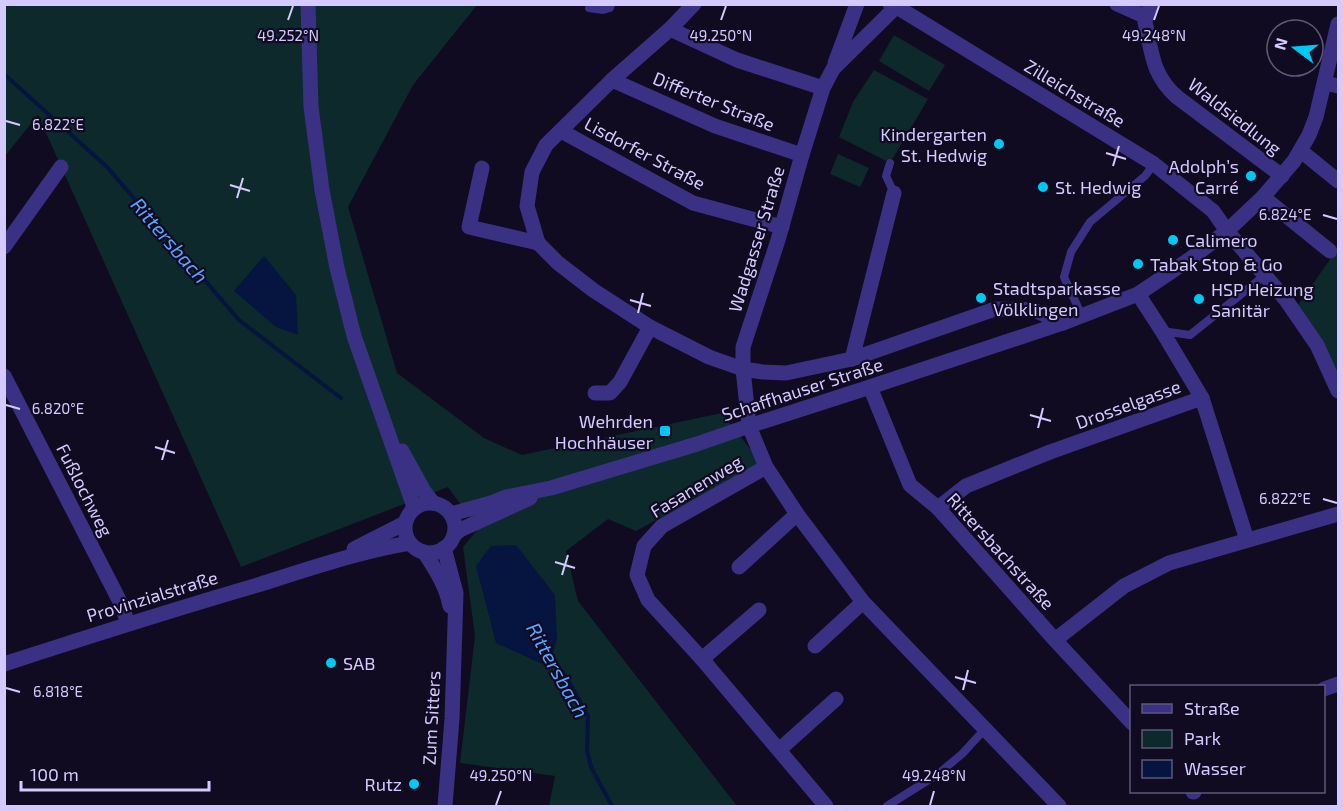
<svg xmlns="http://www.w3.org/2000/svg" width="1343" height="811" viewBox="0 0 1343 811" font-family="'Exo 2',sans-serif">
	<rect width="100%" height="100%" fill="#100b20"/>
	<g fill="#0d292b">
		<polygon points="5,5 477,5 413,85 348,207 397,373 484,438 522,455 722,413 761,463 636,531 608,519 566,551 578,601 737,806 549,806 555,776 460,763 475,636 463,547 478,529 448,487 241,567 38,115 5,156"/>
		<polygon points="894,35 945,65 929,91 879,61"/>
		<polygon points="874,70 928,99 890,163 839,137 853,102"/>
		<polygon points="838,154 869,168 860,187 830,174"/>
		<polygon points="1338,248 1338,393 1298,305"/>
	</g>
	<g fill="#05153f">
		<polygon points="264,256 296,295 298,335 276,327 234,291"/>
		<polygon points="516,545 555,595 557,639 549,667 496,643 476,566 491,546"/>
	</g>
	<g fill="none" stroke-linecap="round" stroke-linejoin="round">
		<g stroke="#05153f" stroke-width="4">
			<polyline points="4,74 107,167 239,320 341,398"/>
			<polyline points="549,653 568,680 588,716 587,750 591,767 612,806"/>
		</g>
		<g stroke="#3b3184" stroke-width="8">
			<polyline points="589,8 603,10 610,8 611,4"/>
			<polyline points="890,163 886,176 894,193"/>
			<polyline points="1082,316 1064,277 1071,252 1090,222 1145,176 1154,164"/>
			<polyline points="1162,331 1190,335 1264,276"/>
			<polyline points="887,806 938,774 962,754 985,729"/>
		</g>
		<g stroke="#3b3184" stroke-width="15">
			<polyline points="694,4 670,29 612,80 546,145 532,172 527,206 538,243 558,263 593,290 650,327 709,357 743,369 763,372 786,373 852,359 995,309 1034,310 1063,323"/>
			<polyline points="890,4 897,7 1154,164 1213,211 1227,231 1286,300 1317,345 1338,391"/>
			<polyline points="899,4 833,69 823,88 802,155 778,240 743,347 743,369 749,426 766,467 797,514 863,602 1059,806"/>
			<polyline points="1117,4 1146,17"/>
			<path d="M1151,4L1146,17L1145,22C1152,53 1152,75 1177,97L1282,176"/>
			<polyline points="670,29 737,60 823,88"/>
			<polyline points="835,63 857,4"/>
			<polyline points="612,80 715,126 802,155"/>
			<polyline points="1325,83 1338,86"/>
			<polyline points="561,131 693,203 782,227"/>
			<polyline points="1301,151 1338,181"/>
			<polyline points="482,168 469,227 538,243"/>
			<polyline points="1263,197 1330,251"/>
			<polyline points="4,247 61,167"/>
			<polyline points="1138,294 1162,331 1202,398 1247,540"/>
			<polyline points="852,359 894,193"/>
			<polyline points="4,376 113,588 121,604 128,623"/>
			<polyline points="870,387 910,485 938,508 1055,640 1132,723"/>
			<polyline points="595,393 610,393 620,382 650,327"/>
			<polyline points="766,467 662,526 644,546 637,575 648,600 702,659 826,806"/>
			<polyline points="938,508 966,486 1050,452 1202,398"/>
			<polyline points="444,548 456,593 452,719 445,806"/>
			<path d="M424,552C435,569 446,585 450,606"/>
			<polyline points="739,567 797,514"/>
			<polyline points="1055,640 1124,586 1169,563 1338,514"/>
			<polyline points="815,646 863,602"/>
			<polyline points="702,659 759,610"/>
			<polyline points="1324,689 1338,684"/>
			<polyline points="779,750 836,699"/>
			<polyline points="1193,792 1194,792"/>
		</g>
		<g stroke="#3b3184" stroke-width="15">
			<polyline points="308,4 311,107 322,190 337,268 354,336 413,504 413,509"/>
			<polyline points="402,451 424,491 433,503"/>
			<circle cx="430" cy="528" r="25"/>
			<polyline points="451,514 491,503 506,497 551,488 697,444 749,426 870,387 1063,323 1138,294 1190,259 1227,231 1263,197 1294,161 1309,135 1316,117 1338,24"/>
			<polyline points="454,535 460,530 530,498"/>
			<polyline points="354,549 405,523"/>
			<path d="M4,664C90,636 175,609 261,584C308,569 361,551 410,543"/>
		</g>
	</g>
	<path fill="none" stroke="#d5caff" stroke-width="2" d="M288,20L293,6M721,20L726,6M1154,20L1159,6M6,121L20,125M1106,153L1126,159M1113,166L1119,146M230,185L250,191M237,198L243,178M1323,215L1337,219M630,300L651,306M638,313L643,293M6,405L20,409M1030,415L1051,421M1038,428L1043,408M155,447L175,453M162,460L168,440M1323,499L1337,503M555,562L575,568M562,575L568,555M955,677L976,683M6,688L20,692M963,690L968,670M496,805L501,791M930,805L934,791"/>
	<g fill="#00c8f5" stroke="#100b20" stroke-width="2">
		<circle cx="999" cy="144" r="6"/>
		<circle cx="1251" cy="176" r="6"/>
		<circle cx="1043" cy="187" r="6"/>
		<circle cx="1173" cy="240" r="6"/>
		<circle cx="1138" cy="264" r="6"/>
		<circle cx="981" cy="298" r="6"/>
		<circle cx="1199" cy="299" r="6"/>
		<rect x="659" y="425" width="12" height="12" rx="3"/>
		<circle cx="331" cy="663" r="6"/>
		<circle cx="414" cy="784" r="6"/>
	</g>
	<g text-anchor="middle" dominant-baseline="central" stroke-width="4.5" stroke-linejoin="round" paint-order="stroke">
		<g font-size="18" fill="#d5caff" stroke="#100b20">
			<text transform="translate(1075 93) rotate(31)">Zilleichstraße</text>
			<text transform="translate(714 101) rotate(22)">Differter Straße</text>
			<text transform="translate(1235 116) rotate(38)">Waldsiedlung</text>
			<text transform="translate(645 153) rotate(28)">Lisdorfer Straße</text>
			<text transform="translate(756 239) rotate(-73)">Wadgasser Straße</text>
			<text transform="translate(802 389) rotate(-18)">Schaffhauser Straße</text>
			<text transform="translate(1128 404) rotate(-20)">Drosselgasse</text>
			<text transform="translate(696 486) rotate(-31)">Fasanenweg</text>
			<text transform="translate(85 490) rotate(63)">Fußlochweg</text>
			<text transform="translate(1001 551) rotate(48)">Rittersbachstraße</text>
			<text transform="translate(152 596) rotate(-17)">Provinzialstraße</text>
			<text transform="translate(431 718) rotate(-87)">Zum Sitters</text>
		</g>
		<g font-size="18" fill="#d5caff" stroke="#100b20" text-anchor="start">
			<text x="987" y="134" text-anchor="end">Kindergarten<tspan x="987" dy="21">St. Hedwig</tspan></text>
			<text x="1239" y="166" text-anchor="end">Adolph’s<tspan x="1239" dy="21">Carré</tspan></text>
			<text x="1055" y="187">St. Hedwig</text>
			<text x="1185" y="240">Calimero</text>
			<text x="1150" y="264">Tabak Stop &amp; Go</text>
			<text x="993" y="288">Stadtsparkasse<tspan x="993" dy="21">Völklingen</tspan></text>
			<text x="1211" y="289">HSP Heizung<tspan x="1211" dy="21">Sanitär</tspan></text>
			<text x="653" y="421" text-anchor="end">Wehrden<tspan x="653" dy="21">Hochhäuser</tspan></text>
			<text x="343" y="663">SAB</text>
			<text x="402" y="784" text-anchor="end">Rutz</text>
		</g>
		<g font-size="20" font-style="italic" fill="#58a4ff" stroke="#100b20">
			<text transform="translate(170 240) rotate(49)">Rittersbach</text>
			<text transform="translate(558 670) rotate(61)">Rittersbach</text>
		</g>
	</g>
	<g font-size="15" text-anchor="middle" fill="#d5caff" stroke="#100b20" stroke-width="4.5" stroke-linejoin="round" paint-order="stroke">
		<text x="288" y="41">49.252°N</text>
		<text x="721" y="41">49.250°N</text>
		<text x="1154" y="41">49.248°N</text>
		<text x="58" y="130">6.822°E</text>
		<text x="1285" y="220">6.824°E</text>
		<text x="58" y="414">6.820°E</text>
		<text x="1285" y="504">6.822°E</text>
		<text x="58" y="697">6.818°E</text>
		<text x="501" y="781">49.250°N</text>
		<text x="934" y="781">49.248°N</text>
	</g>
	<rect width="1343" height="811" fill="none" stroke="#d5caff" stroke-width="12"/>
	<rect x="1130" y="685" width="195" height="108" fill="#100b20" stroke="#5f5779" stroke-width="1.5"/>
	<rect x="1142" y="704" width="30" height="9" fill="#3b3184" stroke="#5f5779" stroke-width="1.5"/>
	<text x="1184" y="715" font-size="18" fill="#d5caff">Straße</text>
	<rect x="1142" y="730" width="30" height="18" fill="#0d292b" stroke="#5f5779" stroke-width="1.5"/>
	<text x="1184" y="745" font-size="18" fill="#d5caff">Park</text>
	<rect x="1142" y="760" width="30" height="18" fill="#05153f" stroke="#5f5779" stroke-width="1.5"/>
	<text x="1184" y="775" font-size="18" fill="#d5caff">Wasser</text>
	<g transform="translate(1295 48) rotate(286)"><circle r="28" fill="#100b20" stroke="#5f5779" stroke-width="1.5"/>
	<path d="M0-4.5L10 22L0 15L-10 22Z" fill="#00c8f5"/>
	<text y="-9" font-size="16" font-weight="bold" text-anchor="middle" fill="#d5caff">N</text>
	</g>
	<path d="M21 781v9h188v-9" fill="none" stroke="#d5caff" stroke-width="3"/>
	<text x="30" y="781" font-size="18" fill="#d5caff" stroke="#100b20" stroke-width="4.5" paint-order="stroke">100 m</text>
</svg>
